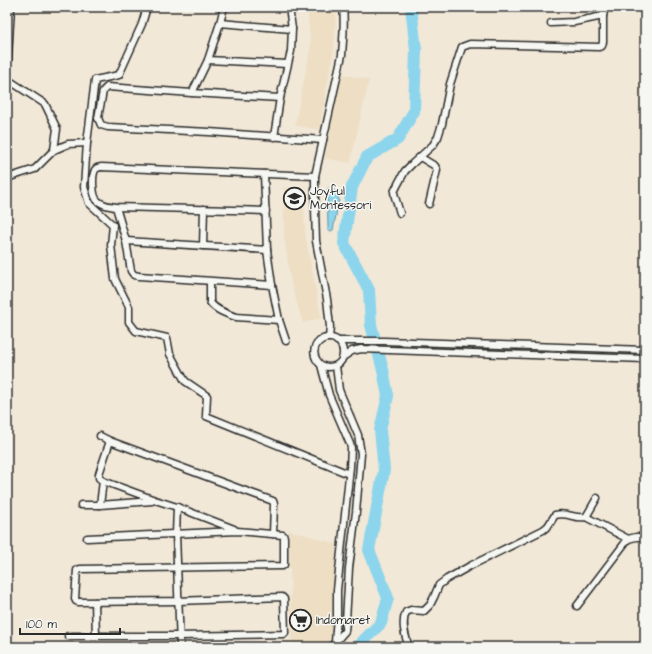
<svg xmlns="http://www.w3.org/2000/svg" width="652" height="654" viewBox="0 0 652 654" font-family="'Architects Daughter',sans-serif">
	<rect width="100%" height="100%" fill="#f1e8d7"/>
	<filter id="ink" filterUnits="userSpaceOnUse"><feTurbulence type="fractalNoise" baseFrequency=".025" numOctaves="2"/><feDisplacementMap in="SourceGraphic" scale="8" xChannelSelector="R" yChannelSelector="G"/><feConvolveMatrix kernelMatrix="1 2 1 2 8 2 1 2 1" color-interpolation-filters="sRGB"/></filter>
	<g filter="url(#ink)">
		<g fill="#eddec4">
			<polygon points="307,7 335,7 336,11 334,48 319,130 295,125 311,46"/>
			<polygon points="341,74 369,80 350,163 325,158"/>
			<polygon points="284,188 303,188 305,234 321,318 303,323 291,283 284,235"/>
			<polygon points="289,530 336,544 333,624 332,641 327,647 292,647"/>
		</g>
		<polygon fill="#8cd5ed" stroke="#65919f" points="328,188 333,189 337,192 339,200 333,230 331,231 328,231 328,226 327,191"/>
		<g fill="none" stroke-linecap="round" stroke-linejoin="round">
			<polyline stroke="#8cd5ed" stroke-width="12" points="357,647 381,623 388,598 369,550 384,470 380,430 388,396 383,370 371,325 369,290 344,243 352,187 367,157 398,139 414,111 416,50 411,7"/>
			<defs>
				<g id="minor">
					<polyline points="147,7 142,24 119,75 95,80 87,143 84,187 89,203 113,225 111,245 115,279 129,307 129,322 136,331 167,338 170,354 185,381 207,396 206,416 349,474"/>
					<polyline points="220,23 292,29"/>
					<polyline points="551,23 574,22 603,16"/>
					<polyline points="208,60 287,64"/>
					<polyline points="7,75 11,7"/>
					<polyline points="7,79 45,104 57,129 54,150"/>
					<polyline points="192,93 208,60 220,23 224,7"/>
					<polyline points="280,98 192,93 107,87 103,91 98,118 101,125 108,127 209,132 323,140"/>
					<polyline points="274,137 280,98 291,51 292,29 289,7"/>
					<polyline points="420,157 435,166 437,170 429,204"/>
					<polyline points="264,174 267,250 272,285 279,320 286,341"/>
					<polyline points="7,178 35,169 54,150 68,144 87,143"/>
					<polyline points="116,207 126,241 131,271 134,275 139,276 272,285"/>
					<path d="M266,211L116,207C110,206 103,206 98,201C92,197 92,176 95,170C97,167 98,168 101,167L315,176"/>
					<polyline points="400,213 395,197 394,192 398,184 405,171 412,164 433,145 438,137 442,124 450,84 462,47 470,44 599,47 602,46 603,42 603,16 605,7"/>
					<polyline points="126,241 267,250"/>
					<polyline points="203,246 204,209"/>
					<path d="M210,282V302C215,310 227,314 236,317L279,320"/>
					<path d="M329,338L330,327L327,299L316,241L315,208V176L342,55C343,39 345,23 343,7"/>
					<polyline points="337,341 384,341 645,350"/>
					<polyline points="343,357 352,351 361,349 645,359"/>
					<path d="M321,365C331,370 344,365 343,352C343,348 341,344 338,341C323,330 304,350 321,365L329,395L350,444L351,448L350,467L337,590V617L335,642"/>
					<polyline points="100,436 110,441 273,501 274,504 273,534"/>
					<polyline points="110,441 99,474 99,478 103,481 155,500 177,507 234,529"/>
					<polyline points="597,498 586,517 628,539 636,537 645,537"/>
					<polyline points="81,505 100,505 152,501"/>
					<polyline points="100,505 103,481"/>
					<polyline points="177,507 176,534 180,647"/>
					<polyline points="95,602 96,636"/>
					<polyline points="577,606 628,539"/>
					<polyline points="68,636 179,636 284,634 285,633 284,599 282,597 178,601 78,602 76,601 75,599 77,570 80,569 282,566 284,565 284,537 283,535 237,531 87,538"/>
					<polyline points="331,647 345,631 346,621 349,568 356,512 361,454 358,435 339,390 336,366"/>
					<path d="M409,647C405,636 401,623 406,612L411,610L424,611L430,605L434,597L439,585L447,579L470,566L543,530L548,526L555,515C569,512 573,519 586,517"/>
				</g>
			</defs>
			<use href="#minor" stroke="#2b2b2b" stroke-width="9"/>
			<use href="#minor" stroke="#f6f6f2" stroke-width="6"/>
		</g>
	</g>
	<defs>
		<symbol id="school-ring" viewBox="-11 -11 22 22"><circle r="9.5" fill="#f6f6f2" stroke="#2b2b2b" stroke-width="1.5"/><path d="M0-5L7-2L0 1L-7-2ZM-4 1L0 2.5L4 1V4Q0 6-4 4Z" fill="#2b2b2b"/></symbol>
		<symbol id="supermarket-ring" viewBox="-11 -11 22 22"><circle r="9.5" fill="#f6f6f2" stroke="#2b2b2b" stroke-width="1.5"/><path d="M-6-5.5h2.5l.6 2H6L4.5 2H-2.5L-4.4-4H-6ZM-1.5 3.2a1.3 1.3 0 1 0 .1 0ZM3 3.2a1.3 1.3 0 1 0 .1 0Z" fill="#2b2b2b"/></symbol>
	</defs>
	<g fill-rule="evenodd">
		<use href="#school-ring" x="282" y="186" width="25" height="25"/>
		<use href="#supermarket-ring" x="288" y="608" width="25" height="25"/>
	</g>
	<g text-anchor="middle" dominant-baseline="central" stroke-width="3" stroke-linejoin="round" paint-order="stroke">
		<g font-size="12" fill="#2b2b2b" stroke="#f6f6f2" text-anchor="start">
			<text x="310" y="191">Joyful<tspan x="310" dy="14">Montessori</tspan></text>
			<text x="316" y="620">Indomaret</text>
		</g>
	</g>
	<rect width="652" height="654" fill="none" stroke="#f6f6f2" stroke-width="24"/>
	<rect x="12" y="12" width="628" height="630" fill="none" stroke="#2b2b2b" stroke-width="1.5" filter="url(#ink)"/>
	<path d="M20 628v6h100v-6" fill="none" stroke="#2b2b2b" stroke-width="2"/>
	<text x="26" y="628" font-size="12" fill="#2b2b2b" stroke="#f6f6f2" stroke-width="3" paint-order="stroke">100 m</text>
</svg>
